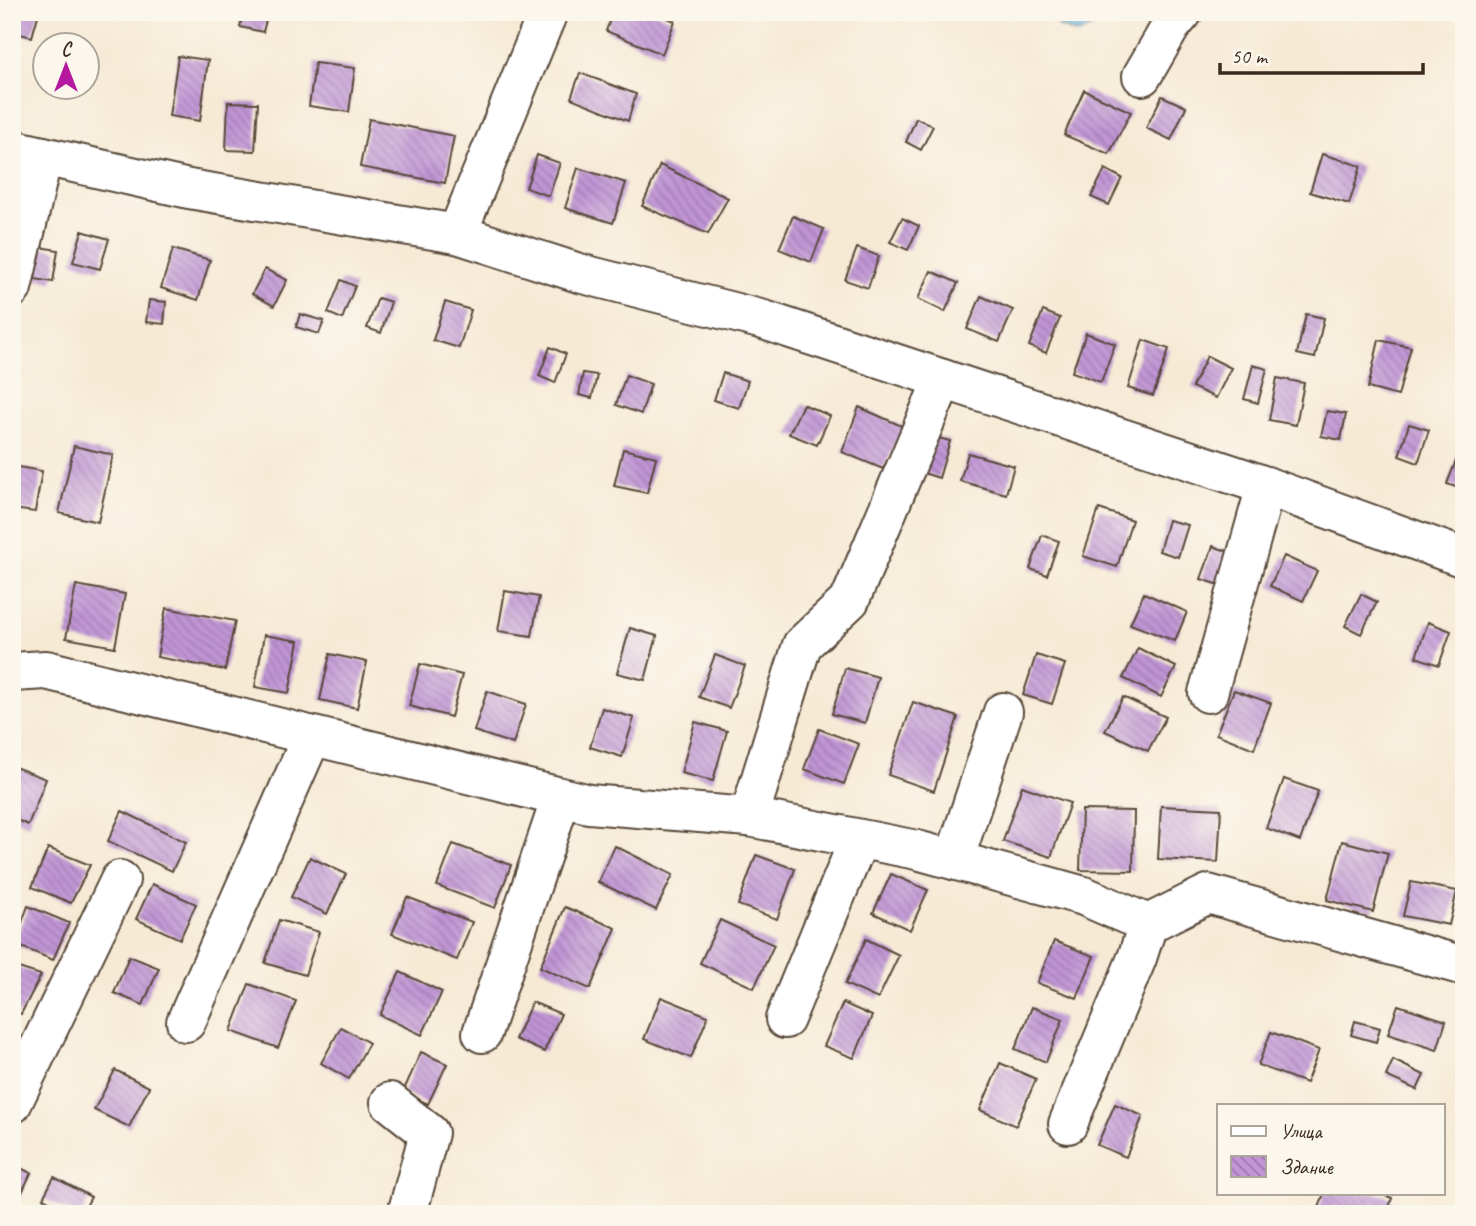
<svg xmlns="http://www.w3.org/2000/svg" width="1476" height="1226" viewBox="0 0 1476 1226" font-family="Caveat,sans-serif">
	<defs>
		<pattern id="water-rules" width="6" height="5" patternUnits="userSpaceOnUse" patternTransform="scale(1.75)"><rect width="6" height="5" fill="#6ebce8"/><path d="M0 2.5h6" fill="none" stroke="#5c99bb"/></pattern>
		<pattern id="building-back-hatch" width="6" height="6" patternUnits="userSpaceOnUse" patternTransform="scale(1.75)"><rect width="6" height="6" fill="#c094d5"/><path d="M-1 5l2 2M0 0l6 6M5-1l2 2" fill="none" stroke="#9d79ac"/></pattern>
	</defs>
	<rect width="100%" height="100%" fill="#fbf7ec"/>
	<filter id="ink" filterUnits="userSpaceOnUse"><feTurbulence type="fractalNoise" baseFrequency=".0143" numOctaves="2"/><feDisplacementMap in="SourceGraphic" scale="14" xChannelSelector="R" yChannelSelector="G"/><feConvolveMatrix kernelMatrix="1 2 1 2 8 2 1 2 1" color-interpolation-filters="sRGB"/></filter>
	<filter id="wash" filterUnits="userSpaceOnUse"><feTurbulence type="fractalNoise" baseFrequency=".00686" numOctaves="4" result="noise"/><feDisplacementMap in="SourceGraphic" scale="28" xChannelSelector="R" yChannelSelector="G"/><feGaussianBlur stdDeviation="1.57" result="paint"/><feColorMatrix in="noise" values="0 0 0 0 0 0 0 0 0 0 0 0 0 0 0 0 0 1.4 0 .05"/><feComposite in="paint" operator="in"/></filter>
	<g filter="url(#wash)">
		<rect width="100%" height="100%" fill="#f6ead5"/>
		<polygon fill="url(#water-rules)" stroke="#547383" stroke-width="2" points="1058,12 1099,12 1097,24 1078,34 1058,26"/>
		<g id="blocks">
			<g fill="url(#building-back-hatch)">
				<polygon points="16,12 39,12 32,37 12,32"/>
				<polygon points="243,12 268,12 263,32 240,27"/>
				<polygon points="613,12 653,12 675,21 662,54 606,31"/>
				<polygon points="178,56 208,60 200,121 169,116"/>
				<polygon points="315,63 355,68 349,112 309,106"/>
				<polygon points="580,73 636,94 628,121 571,98"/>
				<polygon points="1084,90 1131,112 1109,154 1064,135"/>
				<polygon points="1162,96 1186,107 1171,140 1146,128"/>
				<polygon points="228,102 258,103 255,151 226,150"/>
				<polygon points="916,118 933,126 921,150 906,142"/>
				<polygon points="369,119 454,136 445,183 360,167"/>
				<polygon points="1322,154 1361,166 1349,204 1310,192"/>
				<polygon points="537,155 560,163 549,196 526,188"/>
				<polygon points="660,165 728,198 708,234 642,206"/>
				<polygon points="578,168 626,183 613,223 565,208"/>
				<polygon points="1105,169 1122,178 1109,205 1091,197"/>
				<polygon points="793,216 824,229 811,262 779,249"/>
				<polygon points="902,218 919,226 908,250 890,242"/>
				<polygon points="82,231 109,239 100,269 73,262"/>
				<polygon points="39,247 58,250 53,282 35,279"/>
				<polygon points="857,248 879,256 868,288 845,280"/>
				<polygon points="173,249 210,260 198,300 161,288"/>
				<polygon points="265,269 287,280 274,306 252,294"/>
				<polygon points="931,271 958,283 945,312 918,299"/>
				<polygon points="341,280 355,286 342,319 328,313"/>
				<polygon points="981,296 1013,310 999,342 967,329"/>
				<polygon points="378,298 391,302 381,333 367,328"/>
				<polygon points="149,300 166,302 164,324 146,322"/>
				<polygon points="445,302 471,310 459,348 433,340"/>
				<polygon points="1043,311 1060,318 1046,353 1029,346"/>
				<polygon points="300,314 324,321 319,334 296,327"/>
				<polygon points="1306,314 1324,318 1315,358 1297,354"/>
				<polygon points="1086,333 1115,344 1101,382 1072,372"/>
				<polygon points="1143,340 1169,349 1153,396 1128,388"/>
				<polygon points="1379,340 1411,347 1398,396 1368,388"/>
				<polygon points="550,347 566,354 555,383 539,376"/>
				<polygon points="1207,356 1231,368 1216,398 1192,387"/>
				<polygon points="1253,365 1267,369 1258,403 1244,399"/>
				<polygon points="583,373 597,375 592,398 579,395"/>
				<polygon points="723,373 748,381 739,408 714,400"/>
				<polygon points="626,375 651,384 641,414 616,405"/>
				<polygon points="1277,378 1304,383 1296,425 1269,420"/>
				<polygon points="803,404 830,416 817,445 789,434"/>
				<polygon points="859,407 904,427 883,469 842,452"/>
				<polygon points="1327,411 1346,414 1341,440 1321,436"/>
				<polygon points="1409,424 1429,430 1418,463 1399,456"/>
				<polygon points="927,435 950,441 939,478 917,471"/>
				<polygon points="74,446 113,455 98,522 59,513"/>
				<polygon points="623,449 656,457 647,493 614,486"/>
				<polygon points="968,453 1014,466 1006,494 960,481"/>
				<polygon points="1457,458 1464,461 1464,490 1447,484"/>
				<polygon points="12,466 42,471 35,512 12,509"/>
				<polygon points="1099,509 1132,520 1117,567 1083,556"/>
				<polygon points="1168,520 1188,525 1178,557 1159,551"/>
				<polygon points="1042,535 1059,541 1047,575 1030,569"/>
				<polygon points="1213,546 1232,553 1220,585 1201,579"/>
				<polygon points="1284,556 1317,571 1303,601 1270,586"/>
				<polygon points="76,585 125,594 115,647 66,638"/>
				<polygon points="505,591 539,597 532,636 498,631"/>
				<polygon points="1144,593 1187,612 1175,641 1130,624"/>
				<polygon points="1361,594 1377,602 1361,634 1345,626"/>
				<polygon points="166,608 235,621 225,670 157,657"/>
				<polygon points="1428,622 1451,631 1439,665 1416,657"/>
				<polygon points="630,628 657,636 645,680 617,673"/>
				<polygon points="264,635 299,641 289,693 255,687"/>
				<polygon points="1138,648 1176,667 1161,697 1123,678"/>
				<polygon points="330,654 367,662 357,708 320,700"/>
				<polygon points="715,655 745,666 729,708 699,697"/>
				<polygon points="1036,655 1065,664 1052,704 1023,695"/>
				<polygon points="420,664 462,675 451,717 409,706"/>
				<polygon points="845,668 878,677 865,723 832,714"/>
				<polygon points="1234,690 1271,703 1254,749 1216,734"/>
				<polygon points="487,691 526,704 513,744 474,731"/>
				<polygon points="1123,697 1166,717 1148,751 1105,731"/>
				<polygon points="913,702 958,717 934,791 888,775"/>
				<polygon points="602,708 634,718 622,757 590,747"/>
				<polygon points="695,722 727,731 713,781 681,773"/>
				<polygon points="819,729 859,744 844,784 804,769"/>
				<polygon points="12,766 46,779 28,825 12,818"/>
				<polygon points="1284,779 1318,791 1300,841 1266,828"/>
				<polygon points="1022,786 1070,803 1051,857 1003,841"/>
				<polygon points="1161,806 1221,809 1218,862 1158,859"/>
				<polygon points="1082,810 1134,811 1133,871 1080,870"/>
				<polygon points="122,811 186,842 172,871 108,841"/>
				<polygon points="1342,841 1388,853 1373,912 1327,900"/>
				<polygon points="453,844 511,865 495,908 437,886"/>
				<polygon points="615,846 673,875 656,910 598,882"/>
				<polygon points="48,848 90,865 71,903 32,887"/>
				<polygon points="756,855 795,869 777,919 738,905"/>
				<polygon points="310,857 346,874 327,914 291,897"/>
				<polygon points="891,874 928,890 910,930 873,913"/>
				<polygon points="1411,882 1457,891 1449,925 1403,916"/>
				<polygon points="152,884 196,904 180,939 136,919"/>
				<polygon points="407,897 472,922 457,960 392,934"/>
				<polygon points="28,906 69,923 53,960 14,944"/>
				<polygon points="565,907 616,928 590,989 540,967"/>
				<polygon points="279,920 319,932 305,975 265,963"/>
				<polygon points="720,920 774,945 754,988 700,963"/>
				<polygon points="866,939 899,955 878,999 845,984"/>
				<polygon points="1054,941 1094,956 1077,998 1037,983"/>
				<polygon points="129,956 159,968 143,1005 114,993"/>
				<polygon points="12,966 41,975 21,1014 12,1011"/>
				<polygon points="400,972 442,992 422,1035 380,1015"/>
				<polygon points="249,984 296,1001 278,1048 231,1031"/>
				<polygon points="661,997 708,1016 691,1058 644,1039"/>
				<polygon points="532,1002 561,1014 544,1052 515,1039"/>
				<polygon points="843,1003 872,1016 854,1058 824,1046"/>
				<polygon points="1398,1005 1446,1021 1437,1050 1388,1034"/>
				<polygon points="1032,1007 1063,1019 1046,1062 1015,1049"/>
				<polygon points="1355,1021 1380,1028 1376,1042 1351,1035"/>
				<polygon points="341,1027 369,1043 349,1079 321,1063"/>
				<polygon points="1271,1032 1319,1050 1306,1083 1258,1065"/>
				<polygon points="12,1037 24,1042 12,1067"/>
				<polygon points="421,1052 447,1064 428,1104 403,1092"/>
				<polygon points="1393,1060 1424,1075 1417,1090 1386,1076"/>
				<polygon points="1000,1063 1036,1079 1016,1126 980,1110"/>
				<polygon points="115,1070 149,1087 129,1127 94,1110"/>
				<polygon points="1115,1104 1143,1116 1126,1157 1097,1145"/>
				<polygon points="12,1164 31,1173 17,1203 12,1201"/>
				<polygon points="54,1177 91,1197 82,1214 73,1214 43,1198"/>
				<polygon points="1324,1193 1377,1193 1392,1198 1387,1214 1317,1214"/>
			</g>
		</g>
	</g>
	<g filter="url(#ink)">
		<use href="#blocks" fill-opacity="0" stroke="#574739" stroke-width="2"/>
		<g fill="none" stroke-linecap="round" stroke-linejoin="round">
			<defs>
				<g id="minor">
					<polyline points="1142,76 1171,26 1183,12"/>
					<polyline points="12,149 189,189 457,234 579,273 764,320 1246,479 1464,558"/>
					<polyline points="457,234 548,12"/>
					<polyline points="12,288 43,156"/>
					<polyline points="12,672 46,670 589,804 749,817 917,850 1084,896 1148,924"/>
					<polyline points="1208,693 1266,486"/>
					<polyline points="749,817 802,645 850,600 943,379"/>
					<polyline points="954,860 1003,712"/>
					<polyline points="785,1019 859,839"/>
					<polyline points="186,1022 312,736"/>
					<polyline points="482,1033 561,798"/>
					<polyline points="390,1102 429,1133 407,1214"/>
					<polyline points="12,1104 120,880"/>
					<polyline points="1068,1124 1137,958 1148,924 1208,894 1464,966"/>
				</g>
			</defs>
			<use href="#minor" stroke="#574739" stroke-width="42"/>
			<use href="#minor" stroke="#fff" stroke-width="38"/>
		</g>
	</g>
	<rect width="1476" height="1226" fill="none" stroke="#fbf7ec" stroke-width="42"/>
	<rect x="1217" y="1104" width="228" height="91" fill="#fbf7ec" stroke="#aea59a" stroke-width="2"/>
	<rect x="1231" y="1126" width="35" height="10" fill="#ffffff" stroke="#aea59a" stroke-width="2"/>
	<text x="1280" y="1138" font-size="21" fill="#3b2a1e">Улица</text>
	<rect x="1231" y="1156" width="35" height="21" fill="url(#building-back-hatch)" stroke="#aea59a" stroke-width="2"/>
	<text x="1280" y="1174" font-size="21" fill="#3b2a1e">Здание</text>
	<g transform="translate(66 66)"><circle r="33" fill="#fbf7ec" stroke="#aea59a" stroke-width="2"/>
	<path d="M0-5L12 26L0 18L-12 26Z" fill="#b5179e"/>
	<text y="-10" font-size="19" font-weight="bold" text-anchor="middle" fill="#3b2a1e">С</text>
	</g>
	<path d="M1220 63v10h203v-10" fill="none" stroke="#3b2a1e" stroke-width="3.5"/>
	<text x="1231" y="63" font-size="21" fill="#3b2a1e" stroke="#fbf7ec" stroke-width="5" paint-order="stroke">50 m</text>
</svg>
